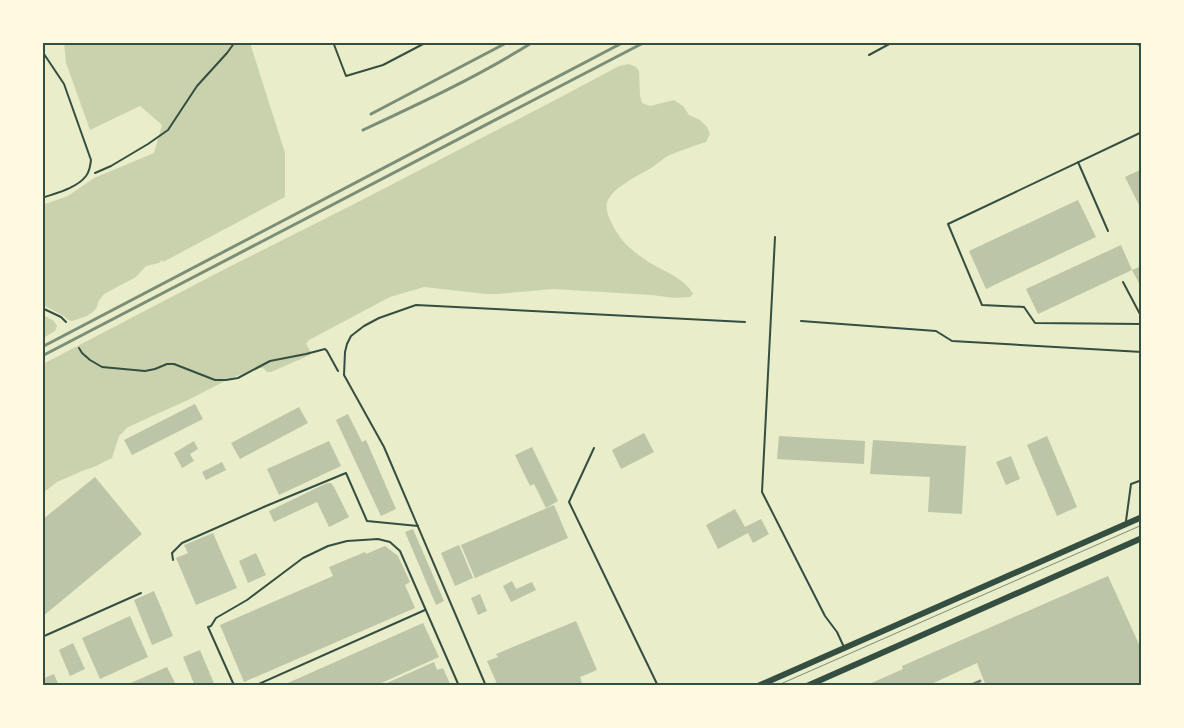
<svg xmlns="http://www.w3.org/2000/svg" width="1184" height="728" viewBox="0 0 1184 728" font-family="'Exo 2',sans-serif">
	<rect width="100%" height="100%" fill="#e9edc9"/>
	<g fill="#cad2ad">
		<polygon points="64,43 250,43 285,153 285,197 163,262 162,260 159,263 146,266 136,277 104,294 98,302 97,307 94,311 87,316 72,321 68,320 64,316 43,305 42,205 68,196 94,178 154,153 162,125 140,106 90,130 66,63"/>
		<path d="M629,64L636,67L639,71L640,96L642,103L650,106L674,100L683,106L689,115L700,120L707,127L710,134L706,142C694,146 681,150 670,155C663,158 657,164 651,168C639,175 610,189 607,203C604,214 618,236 626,244C631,250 640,256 647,261C661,270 685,278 693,294L690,297L674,298L652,295L553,289L498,294H486L424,287L390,297L309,340L306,344L311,352L310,355L271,372H267L263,368H259L229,379L188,400L128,427L119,436L112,458L96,466L82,471L57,482L43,493V364L225,269L358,202L559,98L619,66Z"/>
		<polygon points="43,315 54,321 57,326 55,331 43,338"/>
	</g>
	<g fill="#bcc5a7">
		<polygon points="1142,169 1142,211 1125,177"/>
		<polygon points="1078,200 1096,237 986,289 969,251"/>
		<polygon points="1121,245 1132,270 1038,314 1026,289"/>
		<polygon points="1142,266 1142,289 1132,270"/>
		<polygon points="195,404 203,419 132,455 124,440"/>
		<polygon points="299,407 308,423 240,459 231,443"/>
		<polygon points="348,414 362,442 366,440 396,509 381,516 336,420"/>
		<polygon points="644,433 654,452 621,469 612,450"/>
		<polygon points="779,436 865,441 864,464 777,459"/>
		<polygon points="1047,436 1077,507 1057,516 1027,445"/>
		<polygon points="873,440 966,446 962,514 928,512 930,477 870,474"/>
		<polygon points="194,441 198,449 190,454 194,461 182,468 174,453"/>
		<polygon points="329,441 341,466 279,495 267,469"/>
		<polygon points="532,447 558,501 546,508 534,484 530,486 515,455"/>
		<polygon points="1011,456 1020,479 1006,485 996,462"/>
		<polygon points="222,462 226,470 206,480 202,472"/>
		<polygon points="95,477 142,534 42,617 42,520"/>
		<polygon points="327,483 331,483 334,487 349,517 329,527 317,502 274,522 269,511"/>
		<polygon points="554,505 568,538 475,578 461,545"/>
		<polygon points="735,509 745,527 761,519 769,534 753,543 748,533 718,549 706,525"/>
		<polygon points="413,529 444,601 436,605 405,532"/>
		<polygon points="213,533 237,588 196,605 176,558 188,553 184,545"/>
		<polygon points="459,545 473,578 455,586 441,553"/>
		<polygon points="385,546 398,556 410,582 405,585 415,608 244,682 220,625 333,576 329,567 365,552 366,554"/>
		<polygon points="256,553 266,575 248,583 239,561"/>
		<polygon points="1108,576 1142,651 1142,686 986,686 977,663 927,686 865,686 903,669 902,666"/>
		<polygon points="512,581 516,589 532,582 536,590 511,602 503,586"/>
		<polygon points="154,591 173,636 152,645 134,600"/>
		<polygon points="480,594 487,611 478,615 471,598"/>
		<polygon points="130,616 148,657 100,679 82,638"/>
		<polygon points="576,621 597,670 580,677 583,686 498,686 487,661 498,657 496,654"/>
		<polygon points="423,623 439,657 375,686 281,686"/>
		<polygon points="73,643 85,669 70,676 59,650"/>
		<polygon points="200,650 215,686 195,686 183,657"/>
		<polygon points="434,662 437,670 443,668 451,686 380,686"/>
		<polygon points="167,667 175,683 169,686 124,686"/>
		<polygon points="54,674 59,686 42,686 42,679"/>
	</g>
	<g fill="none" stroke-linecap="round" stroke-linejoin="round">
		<g stroke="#344e41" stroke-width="2">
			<polyline points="95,173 111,166 148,144 168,130 197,86 227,53 235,42"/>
			<polyline points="42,308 61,317 66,322"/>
			<polyline points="79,348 82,353 90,360 102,367 145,371 155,369 167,364 174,364 215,380 226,380 238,378 270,361 306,354 325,349 327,351 338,371"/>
		</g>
		<g stroke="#344e41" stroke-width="2">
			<polyline points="333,42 346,76 383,65 427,42"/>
			<polyline points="1133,42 1142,46"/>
			<path d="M42,51L64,84L91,160C90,166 90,171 86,176C77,188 56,193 42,198"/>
			<polyline points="869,55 893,42"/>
			<polyline points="1142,132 948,224 982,305 1024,307 1035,323 1142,324"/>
			<polyline points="1078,162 1108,231"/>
			<polyline points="775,237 762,492 825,616 837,632 843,645"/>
			<polyline points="1123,282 1142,318"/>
			<polyline points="801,321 936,331 952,341 1142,352"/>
			<polyline points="594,448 569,502 658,686"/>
			<polyline points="1126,521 1131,484 1142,480"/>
			<polyline points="173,560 172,553 182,543 266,506 346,473 367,521 418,526"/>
			<polyline points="42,637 141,593"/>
			<polyline points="236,686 233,683 208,627 211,626 216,618 247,600 303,558 328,546 347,541 378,539 390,542 400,551 459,686"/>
			<polyline points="254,686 425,610"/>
			<polyline points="486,686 384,447 344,375 345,352 347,344 351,336 364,326 379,318 416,305 745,322"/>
		</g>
		<g stroke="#344e41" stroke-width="6">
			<polyline points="758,686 1142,517"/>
			<polyline points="807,686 1142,538"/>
		</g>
		<polyline stroke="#7c8e77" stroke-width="1" points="776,686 1142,525"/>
		<g stroke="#7c8e77" stroke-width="3">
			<polyline points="371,114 508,42"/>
			<path d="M363,130C421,103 479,76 533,42"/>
			<polyline points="42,347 624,42"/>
			<polyline points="42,356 645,42"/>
			<polyline points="969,686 980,681"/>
		</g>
	</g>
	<rect width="1184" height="728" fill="none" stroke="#fefae0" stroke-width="88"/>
	<rect x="44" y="44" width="1096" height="640" fill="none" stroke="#344e41" stroke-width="2"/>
</svg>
